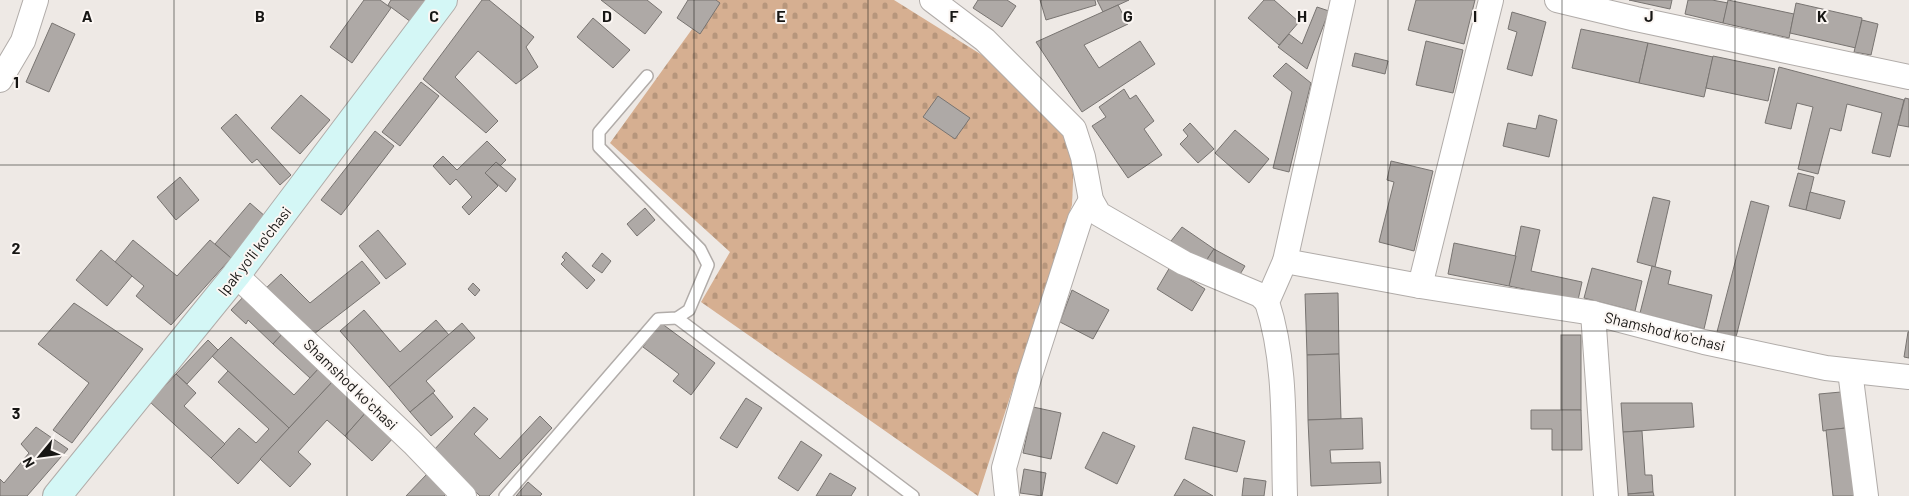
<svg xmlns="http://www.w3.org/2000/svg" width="1909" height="496" viewBox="0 0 1909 496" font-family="Barlow,sans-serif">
	<defs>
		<pattern id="cemetery-stones" width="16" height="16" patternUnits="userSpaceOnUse" patternTransform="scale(1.25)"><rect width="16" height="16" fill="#d6af91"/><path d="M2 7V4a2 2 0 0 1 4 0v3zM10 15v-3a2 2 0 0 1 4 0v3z" fill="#b7967c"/></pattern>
	</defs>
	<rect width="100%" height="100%" fill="#eee9e5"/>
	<polygon fill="url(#cemetery-stones)" points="713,0 894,0 990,60 1064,130 1074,157 1072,205 978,496 701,302 730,252 610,143"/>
	<g fill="#aea9a6" stroke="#787471">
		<polygon points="364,0 380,0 391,8 352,63 330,47"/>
		<polygon points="391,0 426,0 411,22 388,5"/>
		<polygon points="482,0 489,0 534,37 526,47 538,67 516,84 478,51 455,77 498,121 486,133 423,79"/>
		<polygon points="601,0 647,0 662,12 645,34"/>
		<polygon points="688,0 716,0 720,3 700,34 677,18"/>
		<polygon points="978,0 1007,0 1016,6 1002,27 973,8"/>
		<polygon points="1040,0 1095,0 1096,5 1046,20"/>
		<polygon points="1097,0 1129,0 1103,12"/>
		<polygon points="1264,0 1274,0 1299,22 1279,45 1248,18"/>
		<polygon points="1416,0 1475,0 1464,44 1408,30"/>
		<polygon points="1629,0 1672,0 1670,9"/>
		<polygon points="1688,0 1712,0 1728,3 1723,23 1685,14"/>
		<polygon points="1728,0 1794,14 1789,38 1723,23"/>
		<polygon points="1796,3 1862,18 1856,48 1790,33"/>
		<polygon points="1118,5 1128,24 1084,45 1099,68 1140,41 1155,64 1082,112 1036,42"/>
		<polygon points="1317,7 1329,11 1307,69 1278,47 1289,34 1302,44"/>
		<polygon points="1512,12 1546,22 1532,76 1507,69 1517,32 1508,29"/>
		<polygon points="593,18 630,50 613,68 577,37"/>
		<polygon points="1862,20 1878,24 1871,55 1854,52"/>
		<polygon points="52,23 75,34 49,92 26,82"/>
		<polygon points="1581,29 1648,43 1639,83 1572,68"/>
		<polygon points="1426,41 1463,50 1453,93 1416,85"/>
		<polygon points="1648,43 1713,57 1704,97 1639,83"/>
		<polygon points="1355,53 1388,61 1385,74 1352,66"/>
		<polygon points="1713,56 1775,69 1768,101 1706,88"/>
		<polygon points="1286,63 1311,83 1289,172 1273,168 1292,92 1273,76"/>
		<polygon points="1779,67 1904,100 1890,157 1872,153 1882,113 1847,104 1841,131 1830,128 1818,174 1798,169 1813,107 1797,103 1791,129 1765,123"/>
		<polygon points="421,82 439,96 400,146 382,132"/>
		<polygon points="1124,89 1130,99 1136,95 1154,121 1144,129 1162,155 1128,178 1092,126 1106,117 1099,107"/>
		<polygon points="301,95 330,120 300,154 271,128"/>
		<polygon points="938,96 970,118 955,139 923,117"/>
		<polygon points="1905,98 1909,99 1909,127 1898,125"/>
		<polygon points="236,114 291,175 280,185 257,159 252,163 221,128"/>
		<polygon points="1539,115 1557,120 1549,157 1503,146 1508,123 1536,129"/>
		<polygon points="1190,123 1214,149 1198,163 1180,144 1188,136 1183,130"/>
		<polygon points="1235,130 1269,159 1249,183 1215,153"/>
		<polygon points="375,131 394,146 341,215 321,200"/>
		<polygon points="487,141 506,160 500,166 496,162 485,173 498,186 469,215 462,207 472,197 456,179 450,185 433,166 443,156 457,170"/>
		<polygon points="1391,161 1433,171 1414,251 1379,242 1394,182 1387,180"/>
		<polygon points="496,162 516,179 506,192 485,173"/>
		<polygon points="1798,173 1814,177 1806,210 1789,206"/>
		<polygon points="180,177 199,200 176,220 157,197"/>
		<polygon points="1810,192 1845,201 1840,219 1806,210"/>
		<polygon points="1653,197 1670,201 1655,267 1637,262"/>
		<polygon points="1751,201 1769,206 1736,337 1717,332"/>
		<polygon points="250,203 266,217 231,258 215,244"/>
		<polygon points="645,208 655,220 637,236 627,224"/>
		<polygon points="1521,226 1540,230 1531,271 1582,282 1578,300 1509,286"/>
		<polygon points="1182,227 1214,249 1204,264 1171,241"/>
		<polygon points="378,230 406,264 386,279 359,246"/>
		<polygon points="133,240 177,276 210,240 231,258 171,325 136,296 144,286 115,262"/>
		<polygon points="1454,243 1516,256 1509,286 1448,274"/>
		<polygon points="1214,249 1245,266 1236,281 1204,264"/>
		<polygon points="101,250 132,276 107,306 76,280"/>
		<polygon points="566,252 595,280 587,289 561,264 565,260 562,257"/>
		<polygon points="602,253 611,261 602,273 592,266"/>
		<polygon points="362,261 380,283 310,337 264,290 281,274 310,303"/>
		<polygon points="1652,266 1671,271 1668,284 1712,295 1704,329 1640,313"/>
		<polygon points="1170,267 1205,289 1192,311 1157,289"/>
		<polygon points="1592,268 1642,281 1635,311 1584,298"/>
		<polygon points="473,283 480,290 475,296 468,289"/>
		<polygon points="1072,290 1109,310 1093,339 1060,322"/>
		<polygon points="1338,293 1339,354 1307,355 1305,294"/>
		<polygon points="245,295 284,332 273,344 248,320 246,324 231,310"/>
		<polygon points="74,303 143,349 72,443 53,430 89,383 38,344"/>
		<polygon points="364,310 400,352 436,320 449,335 389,387 340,331"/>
		<polygon points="462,323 475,338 426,381 435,391 410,412 389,387"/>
		<polygon points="661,323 715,363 691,395 673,381 679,374 643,347"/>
		<polygon points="284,332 321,366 310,378 273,344"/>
		<polygon points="1908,332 1909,332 1909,358 1904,357"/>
		<rect x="1561" y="335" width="20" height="75"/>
		<polygon points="231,337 294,395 321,366 335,379 289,428 212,356"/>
		<polygon points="208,340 218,350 187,384 176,374"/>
		<polygon points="1339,354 1341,419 1308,420 1307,355"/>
		<polygon points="228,371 289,428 238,484 211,458 239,428 256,443 269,429 218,382"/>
		<polygon points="176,374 196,393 184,406 225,444 211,458 150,402"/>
		<polygon points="335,379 368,410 345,436 327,420 298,452 311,464 290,487 260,459"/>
		<polygon points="1841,392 1845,428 1823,431 1819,394"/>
		<polygon points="433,393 453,417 431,436 410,412"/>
		<polygon points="746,398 762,408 737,448 720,438"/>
		<polygon points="1621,403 1692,403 1694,427 1623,432"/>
		<polygon points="474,407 488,419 474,434 500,459 540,416 552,428 489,496 480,496 433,451"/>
		<polygon points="1033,407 1061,413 1051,459 1023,453"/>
		<polygon points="368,410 395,436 372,461 345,436"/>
		<polygon points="1531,410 1581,410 1582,450 1552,450 1552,429 1531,429"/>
		<polygon points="1362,418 1363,449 1330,450 1331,463 1380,462 1381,483 1311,486 1308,420"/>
		<polygon points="36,427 68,449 27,496 0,496 0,479 4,483 29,453 21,444"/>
		<polygon points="1193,427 1245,441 1237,472 1185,459"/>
		<polygon points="1846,428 1854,496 1833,496 1826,430"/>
		<polygon points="1642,431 1645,475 1652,475 1653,492 1628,494 1623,432"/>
		<polygon points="1103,432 1135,446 1117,484 1085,468"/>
		<polygon points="801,441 822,455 798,491 778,478"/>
		<polygon points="1024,469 1046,473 1042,496 1020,493"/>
		<polygon points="830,473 856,488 851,496 816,496"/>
		<polygon points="427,474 447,493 444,496 406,496"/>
		<polygon points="1244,478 1266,481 1264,496 1242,496"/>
		<polygon points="1184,479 1213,496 1174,496"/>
		<polygon points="528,482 542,494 540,496 516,496"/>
		<polygon points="1653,492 1654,496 1628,496 1628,494"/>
	</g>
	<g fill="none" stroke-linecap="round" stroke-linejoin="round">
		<defs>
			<g id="lane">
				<polyline points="677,318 913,496"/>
				<polyline points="505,496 658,319 677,318 689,310 708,265 700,249 599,147 599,132 647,76"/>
			</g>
			<g id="street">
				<polyline points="932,0 985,40 1074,129 1083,157 1091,200 1099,214 1184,263 1260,295 1267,302"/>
				<polyline points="1557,0 1636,19 1909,77"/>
				<polyline points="0,80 23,41 36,0"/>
				<polyline points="1285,261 1343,0"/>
				<polyline points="236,275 413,443 464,496"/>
				<polyline points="1420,286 1491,0"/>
				<polyline points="1593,313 1606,496"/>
				<polyline points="1850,371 1866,496"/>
				<polyline points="1007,496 1004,468 1029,378 1080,219 1091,200"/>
				<path d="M1285,496C1283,432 1287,363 1267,302L1285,261L1420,286L1593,313L1704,342L1826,368L1909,377"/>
			</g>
			<polyline id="secondary" points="57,496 236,275 443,0"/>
		</defs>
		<use href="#lane" stroke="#b1aca9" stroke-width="14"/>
		<use href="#street" stroke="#b1aca9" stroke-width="26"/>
		<use href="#secondary" stroke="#b1aca9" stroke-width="30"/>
		<use href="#lane" stroke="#fff" stroke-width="11"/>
		<use href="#street" stroke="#fff" stroke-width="24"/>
		<use href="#secondary" stroke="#d4f7f6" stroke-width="28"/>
	</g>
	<path fill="none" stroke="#171614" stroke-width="1" stroke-opacity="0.55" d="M174,0V496M347,0V496M521,0V496M694,0V496M868,0V496M1041,0V496M1215,0V496M1388,0V496M1562,0V496M1735,0V496M0,165H1909M0,331H1909"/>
	<g text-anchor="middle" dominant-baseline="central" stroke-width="4" stroke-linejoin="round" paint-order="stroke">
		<g font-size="15" fill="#171614" stroke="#fbf6f3">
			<text transform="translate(254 251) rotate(-52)">Ipak yo'li ko'chasi</text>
			<text transform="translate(1665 331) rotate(14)">Shamshod koʻchasi</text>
			<text transform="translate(351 384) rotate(44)">Shamshod koʻchasi</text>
		</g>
	</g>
	<g font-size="16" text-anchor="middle" font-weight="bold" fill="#171614" stroke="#fbf6f3" stroke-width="4" stroke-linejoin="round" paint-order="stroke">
		<text x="87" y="22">A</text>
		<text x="260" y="22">B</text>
		<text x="434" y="22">C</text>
		<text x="607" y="22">D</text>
		<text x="781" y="22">E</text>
		<text x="954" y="22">F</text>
		<text x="1128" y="22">G</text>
		<text x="1302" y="22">H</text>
		<text x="1475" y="22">I</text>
		<text x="1649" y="22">J</text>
		<text x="1822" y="22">K</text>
		<text x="16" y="88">1</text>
		<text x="16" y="254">2</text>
		<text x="16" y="419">3</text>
	</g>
	<g transform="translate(40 456) rotate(241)" stroke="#fbf6f3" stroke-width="4" paint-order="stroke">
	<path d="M0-4L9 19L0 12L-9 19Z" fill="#171614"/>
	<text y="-8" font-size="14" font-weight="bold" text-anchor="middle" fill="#171614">N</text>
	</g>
</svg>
